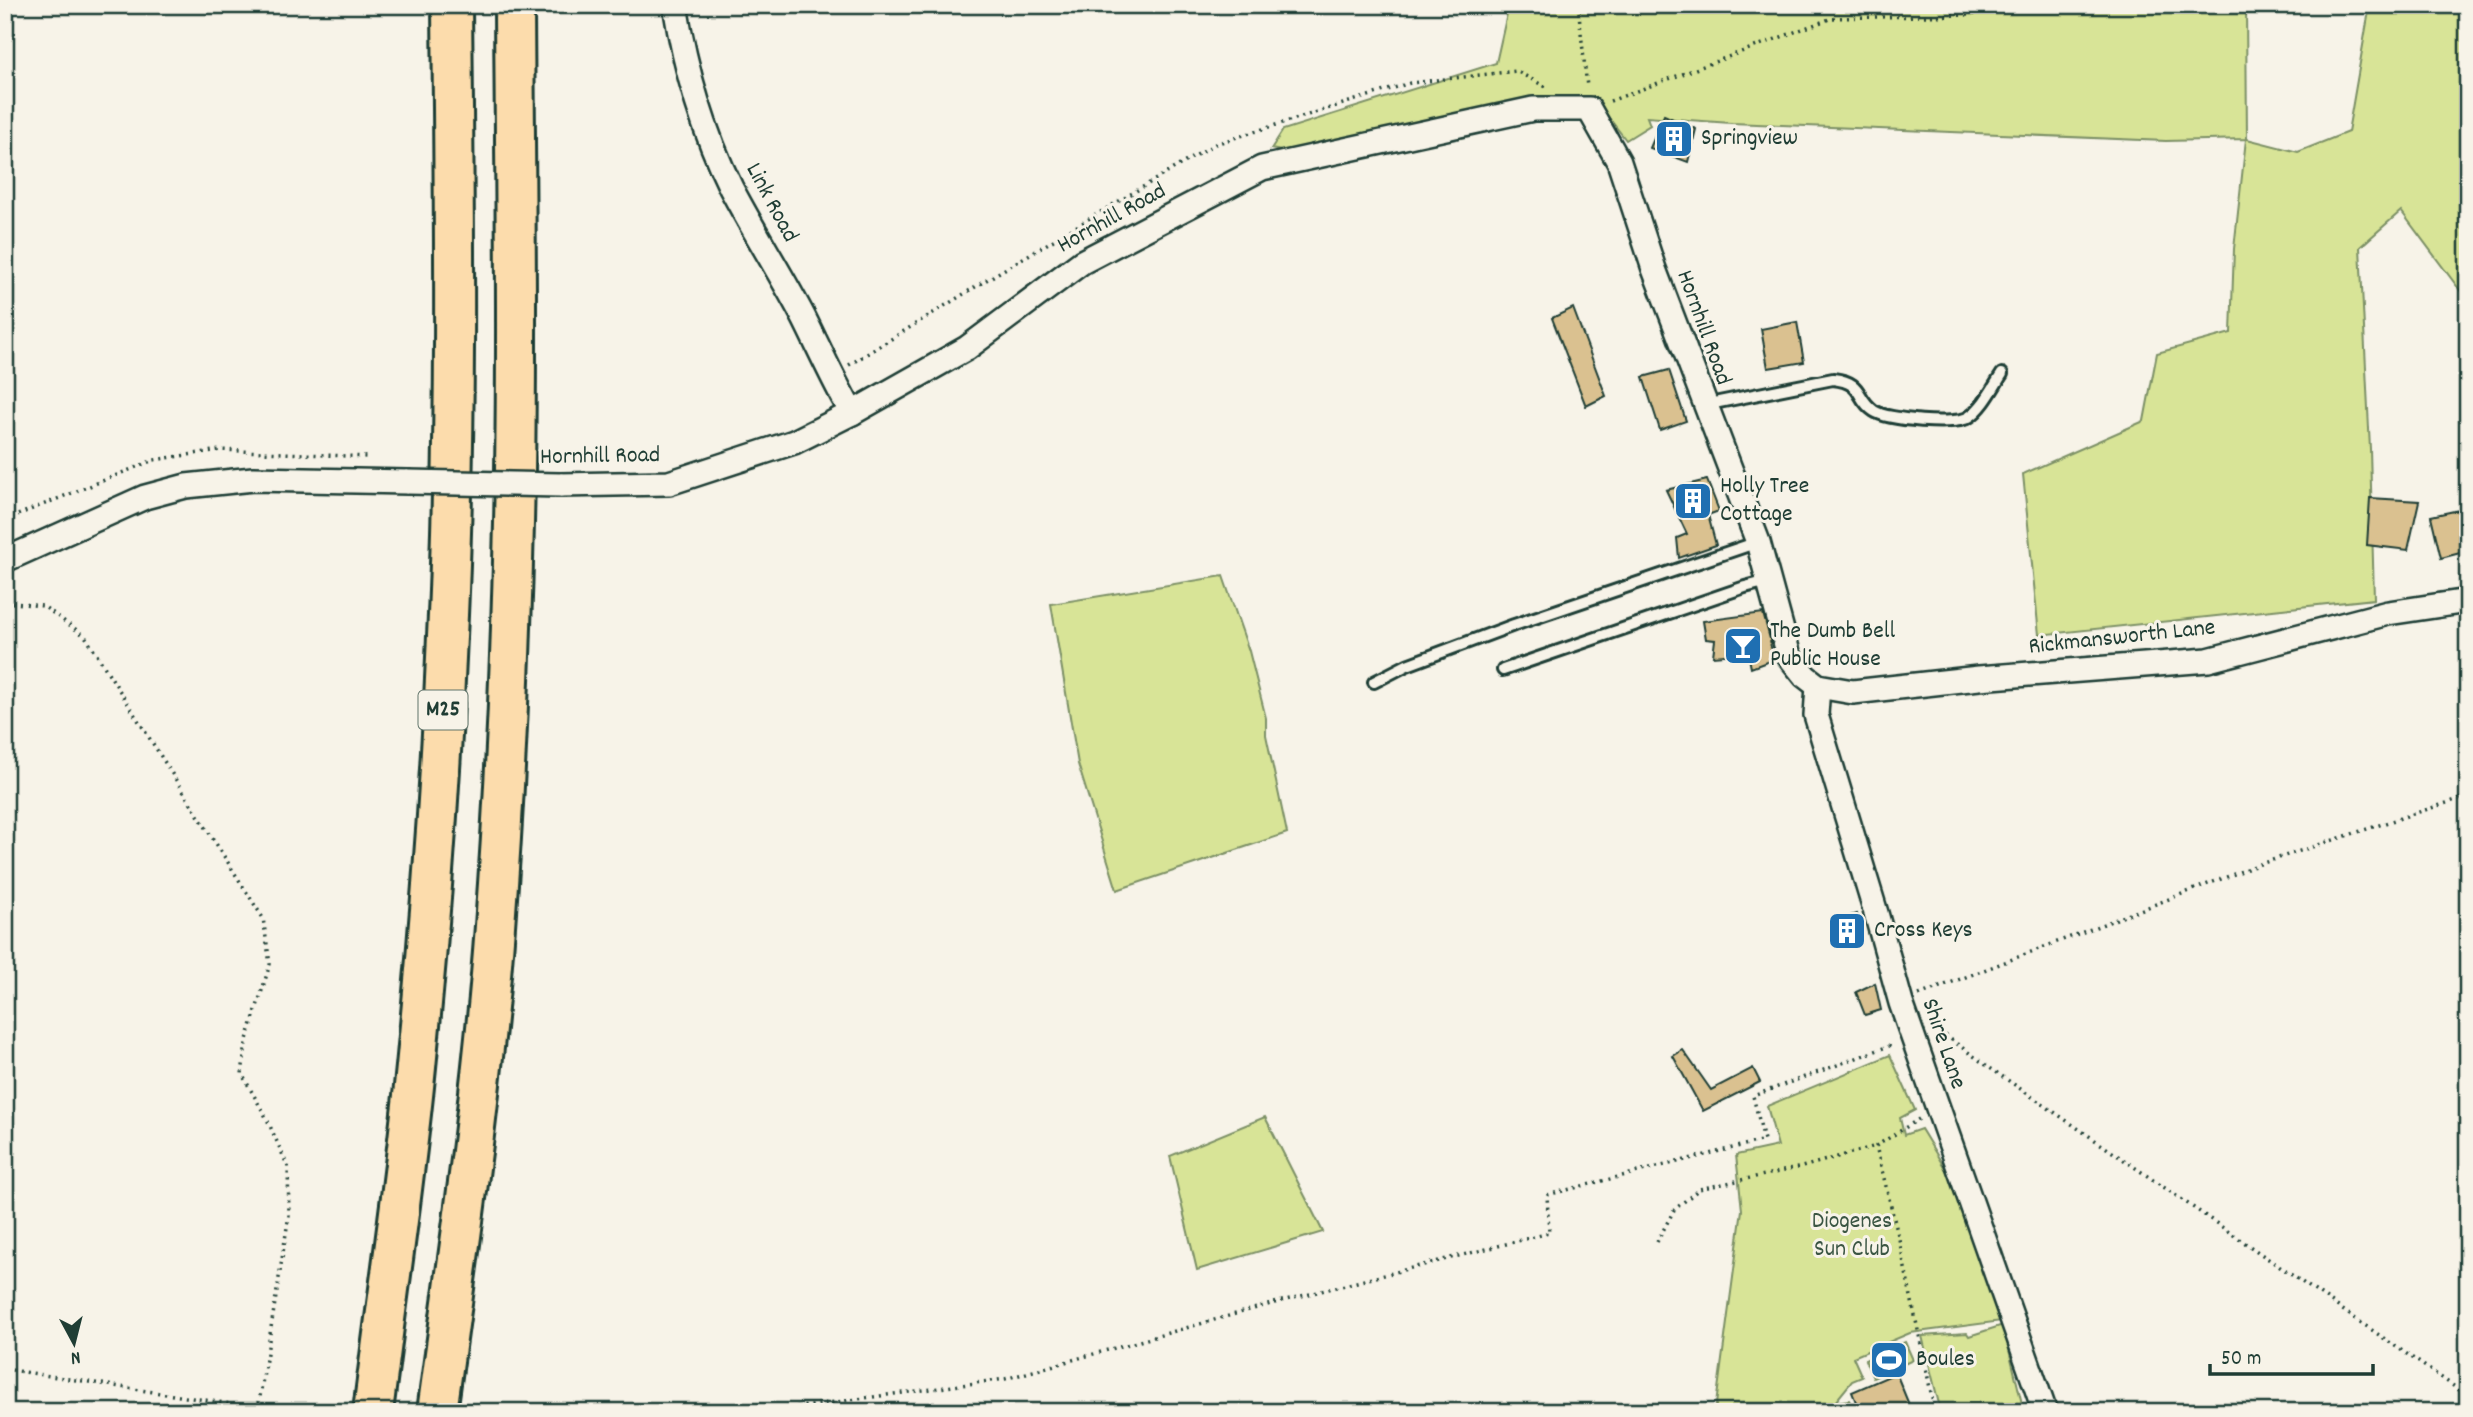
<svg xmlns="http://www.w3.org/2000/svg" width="2473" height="1417" viewBox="0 0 2473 1417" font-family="Dekko,sans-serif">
	<rect width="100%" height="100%" fill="#f7f3e8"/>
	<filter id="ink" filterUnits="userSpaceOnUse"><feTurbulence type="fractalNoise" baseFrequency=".0143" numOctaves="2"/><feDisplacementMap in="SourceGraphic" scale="14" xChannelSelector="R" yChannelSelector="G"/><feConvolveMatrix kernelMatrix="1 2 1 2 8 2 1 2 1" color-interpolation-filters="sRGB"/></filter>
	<g filter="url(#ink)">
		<g fill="#d8e497" stroke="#7c9066" stroke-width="2">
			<polygon points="1509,5 2246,5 2247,139 2298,152 2348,132 2370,5 2468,5 2468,301 2401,211 2360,247 2370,449 2374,599 2039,635 2023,474 2144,421 2157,353 2231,333 2234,249 2246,139 2166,141 1731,123 1647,117 1650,125 1626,140 1592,96 1534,99 1291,153 1271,149 1283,130 1496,63"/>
			<polygon points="1223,576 1249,651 1266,718 1266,735 1287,833 1117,890 1078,764 1051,604"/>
			<polygon points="1890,1055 1915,1110 1900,1118 1904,1135 1921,1129 1954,1183 2002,1321 1910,1333 1853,1357 1862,1377 1852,1381 1835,1402 1849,1400 1855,1412 1715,1412 1742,1210 1736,1155 1778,1146 1767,1106"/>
			<polygon points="1265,1117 1323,1232 1197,1270 1170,1156"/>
			<polygon points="2003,1325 2024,1412 1941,1412 1922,1336 1967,1333 1969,1336"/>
			<polygon points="1905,1342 1913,1360 1873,1378 1865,1360"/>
		</g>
		<g fill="#dac190" stroke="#1f3d34" stroke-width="2">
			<polygon points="1664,115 1696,129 1688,162 1650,148"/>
			<polygon points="1573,308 1606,396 1586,406 1552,318"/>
			<polygon points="1797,322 1804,362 1768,368 1761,329"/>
			<polygon points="1669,370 1686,421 1660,430 1643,377"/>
			<polygon points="1707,480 1719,511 1708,515 1716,545 1679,558 1677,538 1687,534 1666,490"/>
			<polygon points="2370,498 2419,501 2408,550 2367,545"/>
			<polygon points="2459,510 2468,541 2468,551 2441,558 2431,516"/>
			<polygon points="1763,613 1770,639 1772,660 1751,668 1748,653 1713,656 1715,640 1706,639 1703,621"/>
			<polygon points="1856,914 1861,939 1839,946 1832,922"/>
			<polygon points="1875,983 1881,1010 1865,1015 1856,992"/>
			<polygon points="1683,1050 1711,1090 1753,1068 1760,1082 1703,1111 1673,1056"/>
			<polygon points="1896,1373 1912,1412 1860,1412 1852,1392"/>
		</g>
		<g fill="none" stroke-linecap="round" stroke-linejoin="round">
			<defs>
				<g id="lane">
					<path d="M1704,405L1833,379C1865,383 1854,397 1874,411C1887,420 1956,426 1969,417C1983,408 1993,388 2002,374"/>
					<polyline points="1503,670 1745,587 1768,581"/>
					<polyline points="1374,682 1407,665 1514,625 1758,542"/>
				</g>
				<g id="street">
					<path d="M675,5C685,68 703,131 731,188C754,232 781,274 804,318C820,350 834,382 852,413"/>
					<polyline points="560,485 669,483 794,442 852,413 967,348 1082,262 1262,168 1533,109 1589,109 1619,162 1654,269 1758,542 1789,656 1805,676 1818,686 1853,692 1979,678 2208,660 2388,613 2468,601"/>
					<polyline points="5,560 145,497 186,486 253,479 408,482"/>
					<polyline points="1818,686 1816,715 1876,913 1901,1003 2045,1412"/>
				</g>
				<g id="highway">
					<path d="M373,1412C388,1290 407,1168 418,1046C432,903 442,758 448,615C457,412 454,208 452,5"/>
					<path d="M437,1412C459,1250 483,1089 495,926C505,792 511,657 514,523C518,350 515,178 514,5"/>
				</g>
			</defs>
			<use href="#lane" stroke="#1f3d34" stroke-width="16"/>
			<use href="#street" stroke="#1f3d34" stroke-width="28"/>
			<use href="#highway" stroke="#1f3d34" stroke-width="44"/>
			<g stroke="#1f3d34" stroke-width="3.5" stroke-dasharray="2 5" stroke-linecap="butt">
				<polyline points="1578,5 1587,87"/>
				<polyline points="1610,101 1832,18 1969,15 2029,5"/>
				<polyline points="849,365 993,276 1215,144 1410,83 1516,71 1546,87"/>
				<polyline points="5,520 154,460 220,450 368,457"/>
				<polyline points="5,602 43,606 85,636 263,918 270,964 246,1043 242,1074 267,1119 288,1167 289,1215 259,1403 284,1412"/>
				<polyline points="1919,995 2260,864 2468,796"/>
				<polyline points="1934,1027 1990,1068 2468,1396"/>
				<polyline points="1919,1119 1876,1146 1899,1239 1935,1412"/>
				<polyline points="1657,1242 1674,1210 1699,1189 1802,1167 1876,1146"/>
				<polyline points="5,1369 276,1411"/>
				<polyline points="762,1412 1005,1379 1278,1302 1549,1233 1547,1195 1764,1140 1753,1096 1889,1046 1890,1042"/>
			</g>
			<use href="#lane" stroke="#f7f3e8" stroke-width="10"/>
			<use href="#street" stroke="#f7f3e8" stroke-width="23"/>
			<use href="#highway" stroke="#fcdcac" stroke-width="38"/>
			<defs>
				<polyline id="street-bridge" points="408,482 560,485"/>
			</defs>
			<use href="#street-bridge" stroke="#1f3d34" stroke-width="28" stroke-linecap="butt"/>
			<use href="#street-bridge" stroke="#f7f3e8" stroke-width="23"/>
		</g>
	</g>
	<defs>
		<symbol id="building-square" viewBox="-11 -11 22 22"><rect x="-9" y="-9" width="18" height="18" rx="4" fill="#1f6fb2" stroke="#f7f3e8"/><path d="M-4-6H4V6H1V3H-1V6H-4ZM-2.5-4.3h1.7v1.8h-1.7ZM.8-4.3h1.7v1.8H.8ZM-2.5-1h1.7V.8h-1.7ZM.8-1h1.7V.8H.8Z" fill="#fff"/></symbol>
		<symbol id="bar-square" viewBox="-11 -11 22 22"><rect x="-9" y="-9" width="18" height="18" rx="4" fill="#1f6fb2" stroke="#f7f3e8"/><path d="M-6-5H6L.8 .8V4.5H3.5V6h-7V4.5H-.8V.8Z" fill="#fff"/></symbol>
		<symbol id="stadium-square" viewBox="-11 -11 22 22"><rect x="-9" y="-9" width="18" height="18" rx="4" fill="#1f6fb2" stroke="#f7f3e8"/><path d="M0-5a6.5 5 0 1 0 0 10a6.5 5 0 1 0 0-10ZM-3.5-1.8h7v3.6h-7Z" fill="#fff"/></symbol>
	</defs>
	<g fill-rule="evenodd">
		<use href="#building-square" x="1652" y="117" width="44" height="44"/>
		<use href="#building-square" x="1671" y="479" width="44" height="44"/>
		<use href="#bar-square" x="1721" y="624" width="44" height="44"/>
		<use href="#building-square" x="1825" y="909" width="44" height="44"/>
		<use href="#stadium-square" x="1867" y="1338" width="44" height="44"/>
	</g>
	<g text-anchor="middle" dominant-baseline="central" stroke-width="6" stroke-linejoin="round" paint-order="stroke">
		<rect fill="#f7f3e8" stroke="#60746a" stroke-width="2" x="418.5" y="690.5" width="49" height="39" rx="5"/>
		<g font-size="23" font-weight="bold" fill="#1f3d34">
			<text x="443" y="710">M25</text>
		</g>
		<g font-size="24" fill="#1f3d34" stroke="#f7f3e8" text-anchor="start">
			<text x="1701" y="139">Springview</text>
			<text x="1720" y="487">Holly Tree<tspan x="1720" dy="28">Cottage</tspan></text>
			<text x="1770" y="632">The Dumb Bell<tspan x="1770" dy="28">Public House</tspan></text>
			<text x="1874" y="931">Cross Keys</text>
			<text x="1916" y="1360">Boules</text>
		</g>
		<g font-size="24" fill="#1f3d34" stroke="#f7f3e8">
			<text transform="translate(771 203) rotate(62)">Link Road</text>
			<text transform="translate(1112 219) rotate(-29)">Hornhill Road</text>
			<text transform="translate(1703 328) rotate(70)">Hornhill Road</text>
			<text transform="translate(600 457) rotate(-1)">Hornhill Road</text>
			<text transform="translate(2122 638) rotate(-6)">Rickmansworth Lane</text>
			<text transform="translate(1943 1044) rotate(71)">Shire Lane</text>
		</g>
		<g font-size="24" fill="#3b5643" stroke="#f7f3e8">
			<text x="1852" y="1222">Diogenes<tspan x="1852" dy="28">Sun Club</tspan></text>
		</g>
	</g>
	<rect width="2473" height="1417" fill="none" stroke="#f7f3e8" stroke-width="28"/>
	<rect x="14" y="14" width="2445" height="1389" fill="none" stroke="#1f3d34" stroke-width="2.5" filter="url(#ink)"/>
	<g transform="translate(74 1343) rotate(173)" stroke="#f7f3e8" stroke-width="5" paint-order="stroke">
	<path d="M0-5L12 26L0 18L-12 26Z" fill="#1f3d34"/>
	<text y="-10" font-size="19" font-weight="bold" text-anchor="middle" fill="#1f3d34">N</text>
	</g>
	<path d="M2210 1364v10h163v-10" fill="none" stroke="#1f3d34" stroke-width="3.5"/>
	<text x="2221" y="1364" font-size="21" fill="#1f3d34" stroke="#f7f3e8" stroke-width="5" paint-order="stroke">50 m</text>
</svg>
